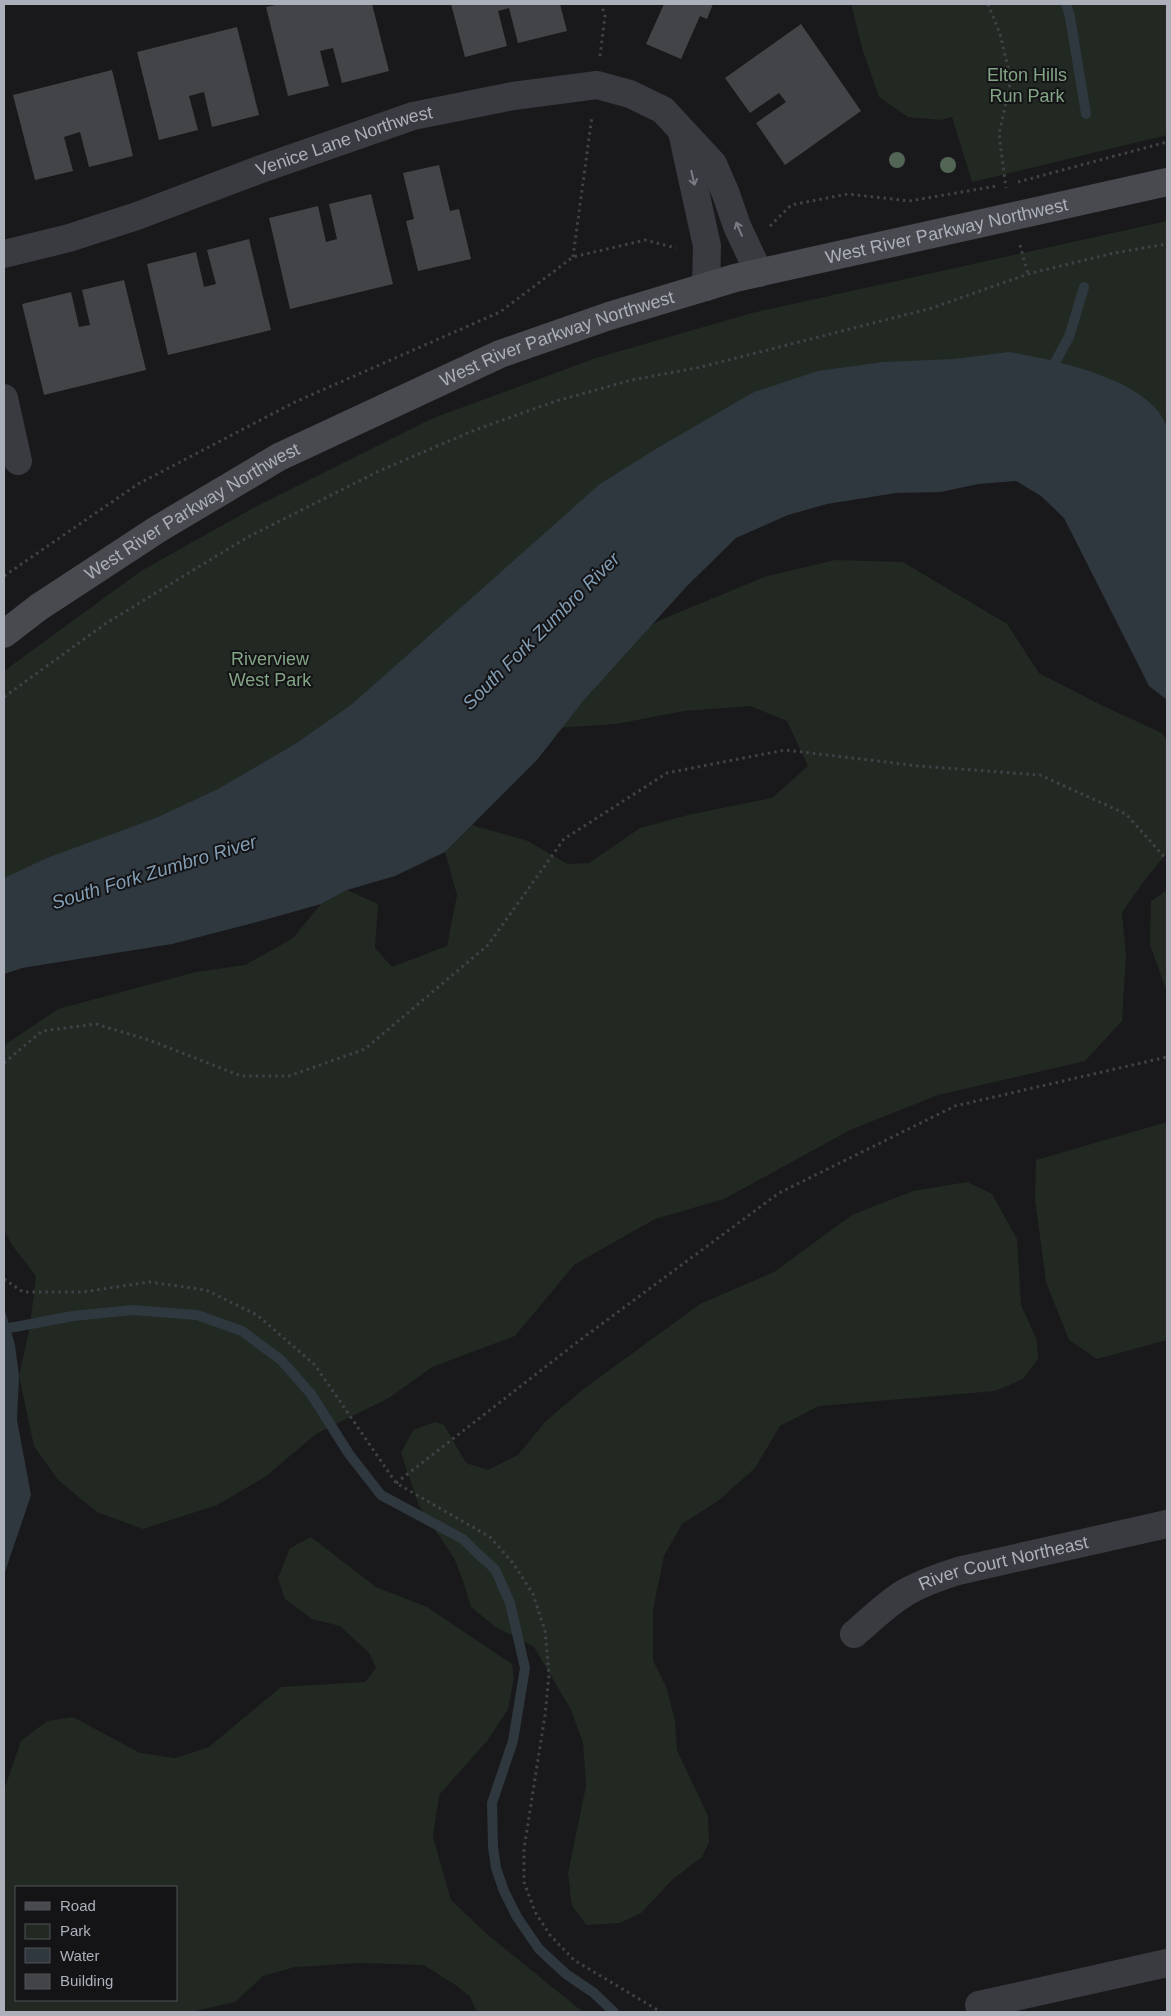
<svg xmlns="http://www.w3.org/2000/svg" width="1171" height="2016" viewBox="0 0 1171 2016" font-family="Arial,sans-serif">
	<rect width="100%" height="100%" fill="#19191b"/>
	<g fill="#212922" fill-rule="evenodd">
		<polygon points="851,4 1167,4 1167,135 972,182 952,117 941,120 908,117 879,97 862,48"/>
		<polygon points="1167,221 1167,568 1105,491 910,424 4,923 4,671 141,571 255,507 431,419 596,358 752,313"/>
		<polygon points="835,560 903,562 1007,624 1039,673 1101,705 1162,733 1167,741 1167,853 1147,877 1122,912 1126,955 1122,1021 1085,1061 938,1095 850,1130 724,1199 655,1219 574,1265 515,1336 432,1367 389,1398 316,1434 265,1477 217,1505 143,1529 97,1512 58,1480 34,1446 19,1376 30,1326 36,1276 12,1245 4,1230 4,1050 6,1044 58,1009 196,972 245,965 293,938 321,904 347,890 378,904 375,948 392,967 447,946 457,895 445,852 472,825 528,841 567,864 589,863 640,828 688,815 772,798 808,766 787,721 750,706 684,711 616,724 555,728 575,665 663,619 764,577"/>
		<polygon points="1167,890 1167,992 1150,945 1151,901"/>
		<polygon points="1167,1122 1167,1340 1097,1359 1069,1340 1046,1282 1035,1199 1036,1160"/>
		<polygon points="967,1182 992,1194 1017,1239 1021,1305 1037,1340 1038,1359 1023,1379 995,1391 819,1406 780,1426 755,1468 718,1501 682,1524 664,1556 653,1610 653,1660 667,1689 675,1721 677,1750 708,1816 709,1842 702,1857 673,1879 641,1913 620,1923 587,1925 572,1906 568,1873 586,1786 583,1742 571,1710 534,1647 494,1626 471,1607 463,1581 454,1558 419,1506 401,1453 413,1430 435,1422 444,1425 466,1463 488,1470 518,1455 546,1421 585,1388 700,1304 774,1272 852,1215 913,1191"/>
		<path d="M311,1537L376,1587L427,1607L512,1664L514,1678L508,1709L487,1741L439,1795L433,1837L451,1900L488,1935L583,2012H477L470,1997L457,1986L424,1965L360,1963L295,1967L263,1976L235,2002L191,2012H4V1790L21,1741L47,1721L73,1717L140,1753L175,1758L209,1747L281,1687L365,1682L376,1668L369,1653L340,1626L312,1619L285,1599L278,1578L290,1548ZM16,1887H176V2000H16Z"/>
	</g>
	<g fill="#2f383f">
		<path d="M1009,352C1052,359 1154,380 1167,428V700L1149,686L1064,518L1041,496L1016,481L978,484L941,492L896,493L827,504L788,515L736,538L687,586L583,701L537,760L445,852L395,876L347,890L321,904L257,922L172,944L22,968L4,974V878L47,858L156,818L218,789L295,744L351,705L600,484L659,447L754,392L818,371L883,362L954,359Z"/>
		<polygon points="4,1307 15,1345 19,1376 17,1420 31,1495 4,1575"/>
	</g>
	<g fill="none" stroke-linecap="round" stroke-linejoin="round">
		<g stroke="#2f383f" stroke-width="10">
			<polyline points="1066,4 1070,17 1086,114"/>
			<polyline points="1049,373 1069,337 1084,287"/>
			<polyline points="4,1329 73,1316 133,1310 197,1315 242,1331 281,1360 311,1394 349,1454 381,1495 463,1539 479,1555 495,1569 510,1603 525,1668 513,1741 492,1803 493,1847 496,1868 504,1891 517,1917 539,1949 566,1974 594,1993 614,2012"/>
		</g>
	</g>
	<g fill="#434448">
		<polygon points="281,4 372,4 389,71 342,83 333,48 320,51 329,86 288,96 266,7"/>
		<polygon points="451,4 560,4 567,31 518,43 509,8 498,11 507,46 465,57"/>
		<polygon points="664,4 713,4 707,19 700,16 681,59 646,44"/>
		<polygon points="801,24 861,111 785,165 756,123 786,102 779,93 750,113 725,78"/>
		<polygon points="237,27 259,115 212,127 204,92 189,96 198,130 159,140 137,52"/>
		<polygon points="112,70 133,156 89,167 80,132 64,137 73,171 35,180 13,95"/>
		<polygon points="439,165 450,211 459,209 471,259 418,271 406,221 414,219 403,173"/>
		<polygon points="371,194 393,284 290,309 269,218 318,206 326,242 337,239 329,204"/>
		<polygon points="249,239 271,330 168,355 147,264 196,252 204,287 216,284 207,250"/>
		<polygon points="124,280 146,370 44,395 22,304 71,292 79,327 90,325 82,290"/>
	</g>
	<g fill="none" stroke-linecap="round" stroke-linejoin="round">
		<g stroke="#404247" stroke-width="3" stroke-dasharray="2.5 4" stroke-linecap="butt">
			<polyline points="988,4 1000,34 1011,80 999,134 1006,188"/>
			<polyline points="600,56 605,16 601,4"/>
			<polyline points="1018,182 1167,142"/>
			<polyline points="770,226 791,205 848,194 909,201 997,186"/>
			<polyline points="1020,245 1028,274"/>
			<polyline points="573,257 592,116"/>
			<polyline points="4,576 138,484 295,402 500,312 573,257 645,240 676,248"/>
			<polyline points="4,697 105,624 246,538 379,471 475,430 556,401 632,380 701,367 932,308 1028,274 1114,253 1167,244"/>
			<polyline points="4,1063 42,1031 96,1024 149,1040 241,1076 289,1076 365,1049 488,945 564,839 667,773 785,750 919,766 1040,775 1126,814 1167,860"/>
			<polyline points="4,1279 23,1292 83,1292 149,1282 206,1290 257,1315 315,1365 396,1483 490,1537 513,1563 533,1594 545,1631 549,1675 545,1715 524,1849 524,1882 535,1912 550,1935 574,1960 661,2012"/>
			<polyline points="396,1483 580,1340 779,1193 955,1106 1167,1057"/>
		</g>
		<g stroke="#3a3b40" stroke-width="28">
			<polyline points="682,132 707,246 706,287"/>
			<path id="s1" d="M4,254L69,238L137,216L261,169L413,116L513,96L597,85L630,94L663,110L713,164L726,194L737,226L759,273"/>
			<polyline points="4,398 18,461"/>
			<path id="s2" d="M854,1634C872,1619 889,1601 910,1590C925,1582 942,1576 958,1571L1167,1524"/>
			<polyline points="979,2005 1167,1963"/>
		</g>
		<path stroke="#484a50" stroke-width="28" id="s3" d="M4,634L39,607L158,529L279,457L500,354L609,316L735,278L1167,182"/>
	</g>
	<g fill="#536655">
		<circle cx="897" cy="160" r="8"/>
		<circle cx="948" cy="165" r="8"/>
	</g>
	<defs><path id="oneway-shaft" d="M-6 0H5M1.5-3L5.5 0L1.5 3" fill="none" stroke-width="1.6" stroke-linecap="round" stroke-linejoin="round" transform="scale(1.25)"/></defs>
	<g stroke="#787b83">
		<use href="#oneway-shaft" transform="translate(693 178) rotate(77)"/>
		<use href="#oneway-shaft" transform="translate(739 229) rotate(-113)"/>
	</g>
	<g text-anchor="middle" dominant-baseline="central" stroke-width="4" stroke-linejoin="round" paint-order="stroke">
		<g font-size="18" fill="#83a585" stroke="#141416">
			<text x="1027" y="75">Elton Hills<tspan x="1027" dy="21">Run Park</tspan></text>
			<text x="270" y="659">Riverview<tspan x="270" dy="21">West Park</tspan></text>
		</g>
		<g font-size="18" fill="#abb0ba" stroke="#141416">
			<text stroke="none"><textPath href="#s1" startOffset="359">Venice Lane Northwest</textPath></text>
			<text stroke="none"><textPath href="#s3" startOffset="1035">West River Parkway Northwest</textPath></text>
			<text stroke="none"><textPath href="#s3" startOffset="630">West River Parkway Northwest</textPath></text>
			<text stroke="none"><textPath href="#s3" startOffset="225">West River Parkway Northwest</textPath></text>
			<text stroke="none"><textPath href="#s2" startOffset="169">River Court Northeast</textPath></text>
		</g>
		<g font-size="19" font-style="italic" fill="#839eb4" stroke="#141416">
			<text transform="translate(541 631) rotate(-45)">South Fork Zumbro River</text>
			<text transform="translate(154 872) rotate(-17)">South Fork Zumbro River</text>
		</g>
	</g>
	<rect width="1171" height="2016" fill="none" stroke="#abb0ba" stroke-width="10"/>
	<rect x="15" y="1886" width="162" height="115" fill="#141416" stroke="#505258"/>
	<rect x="25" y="1902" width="25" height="8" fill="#484a50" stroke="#505258"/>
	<text x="60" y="1911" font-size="15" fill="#abb0ba">Road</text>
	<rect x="25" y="1924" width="25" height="15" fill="#212922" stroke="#505258"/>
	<text x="60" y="1936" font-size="15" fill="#abb0ba">Park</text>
	<rect x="25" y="1948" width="25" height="15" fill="#2f383f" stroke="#505258"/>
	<text x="60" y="1961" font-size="15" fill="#abb0ba">Water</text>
	<rect x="25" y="1974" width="25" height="15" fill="#434448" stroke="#505258"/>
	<text x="60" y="1986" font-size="15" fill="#abb0ba">Building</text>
</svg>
